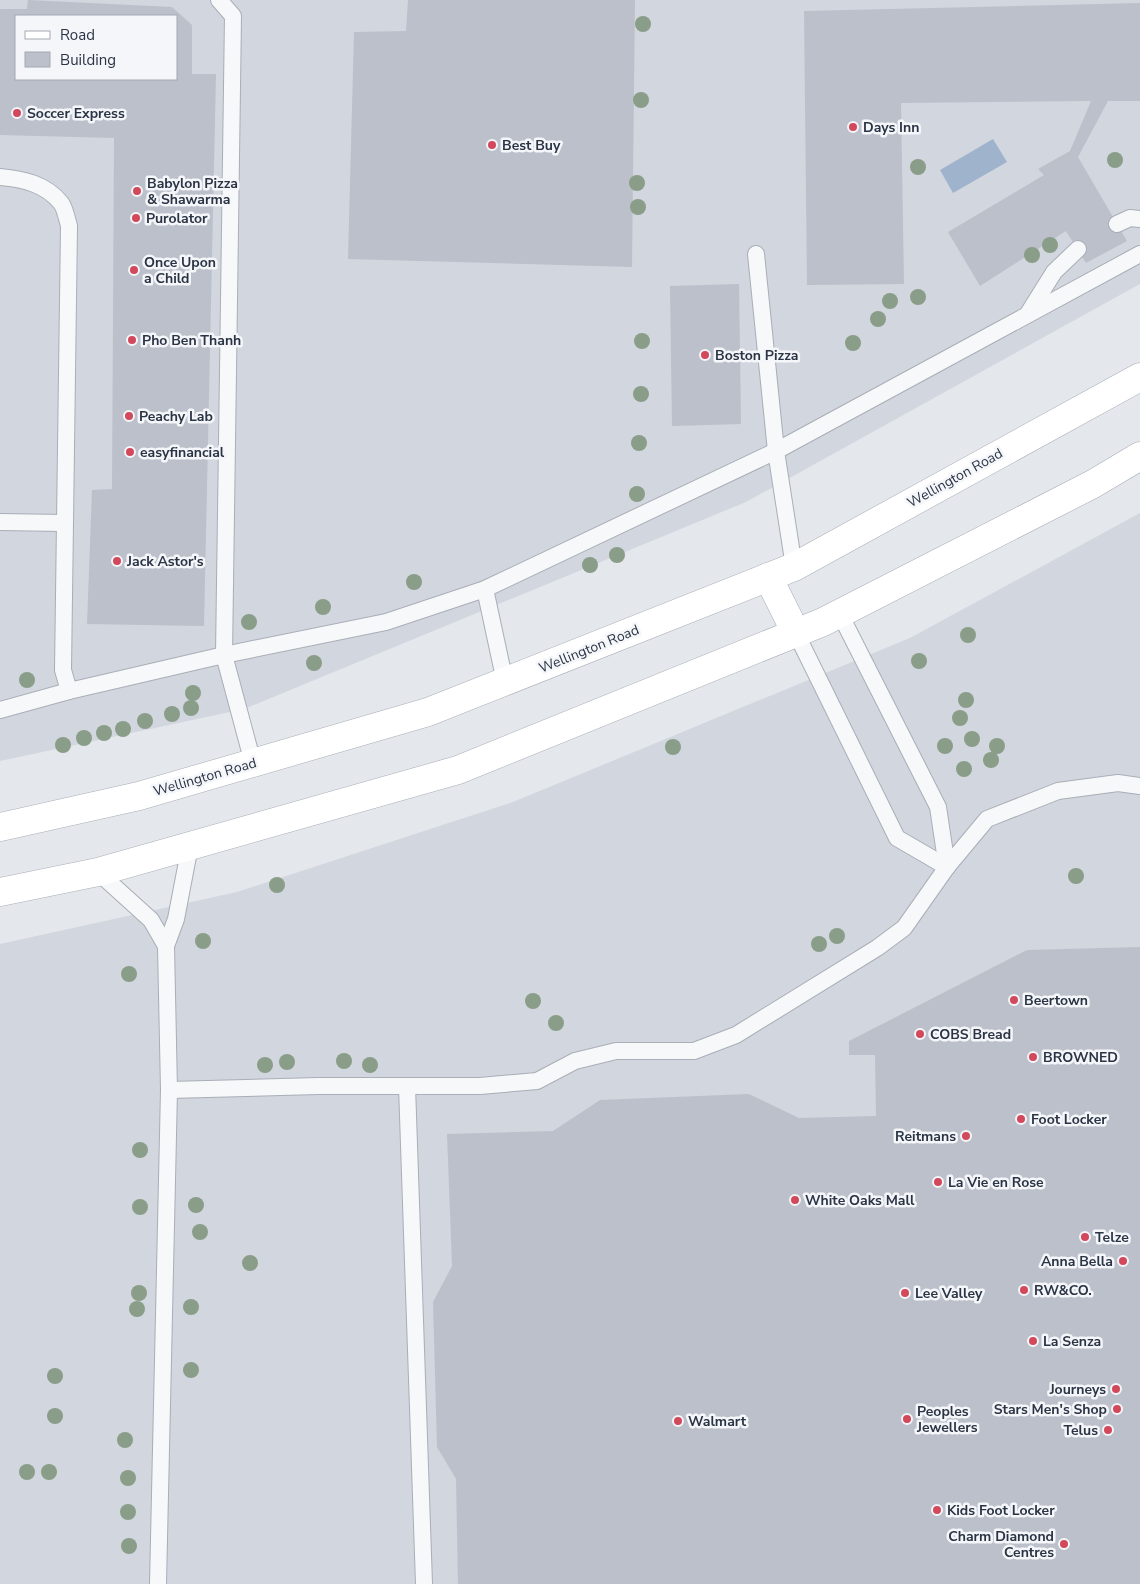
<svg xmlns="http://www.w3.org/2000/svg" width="1140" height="1584" viewBox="0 0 1140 1584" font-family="'Nunito Sans',sans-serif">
	<rect width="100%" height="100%" fill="#e4e7ec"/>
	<g fill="#d2d6de" fill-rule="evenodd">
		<path d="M0,0H1140V284L746,502L244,709L0,761ZM16,16H176V79H16Z"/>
		<polygon points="1140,513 1140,1584 0,1584 0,944 237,892 513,802 910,638"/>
	</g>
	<polygon fill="#9fb4cc" points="993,139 1007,162 953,193 940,170"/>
	<g fill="#bbc0ca" fill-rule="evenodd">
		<path d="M28,0L172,7L192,25V74H216L204,626L87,624L92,490L112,489L114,138L0,135V9H27ZM16,16H176V79H16Z"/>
		<polygon points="408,0 635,0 632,267 348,259 354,32 406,31"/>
		<polygon points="1140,3 1140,101 1108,101 1078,157 1127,241 1086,263 1066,231 980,286 948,232 1044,175 1038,169 1070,151 1091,101 901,103 904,284 807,285 804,11"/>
		<polygon points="739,284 741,424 672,426 670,286"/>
		<polygon points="1140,947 1140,1584 458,1584 456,1479 437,1447 433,1302 452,1266 447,1134 553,1131 600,1100 749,1094 799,1118 876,1116 875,1055 849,1055 849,1041 1027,950"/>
	</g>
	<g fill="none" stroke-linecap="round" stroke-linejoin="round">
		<defs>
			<g id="service">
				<polyline points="219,0 233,16 224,655 253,763"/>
				<path d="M0,177C23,179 46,184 61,203C65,208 67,219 69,226L63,670L69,691L224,655L386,622L485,589L776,451L1140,254"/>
				<polyline points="1117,224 1130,218 1140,219"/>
				<polyline points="756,254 776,451 794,567"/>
				<polyline points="1029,312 1054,272 1078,249"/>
				<polyline points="0,522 63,523"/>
				<polyline points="485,589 505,682"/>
				<polyline points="840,614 938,807 947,867"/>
				<polyline points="796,633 897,838 947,867"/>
				<polyline points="0,710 69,691"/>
				<polyline points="98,872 151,920 166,946"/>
				<polyline points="407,1086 424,1584"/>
				<polyline points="169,1090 318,1086 480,1086 537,1081 575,1061 616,1051 694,1051 736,1035 877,948 904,928 947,867 987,819 1058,791 1118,783 1140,786"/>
				<polyline points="158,1584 169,1090 166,946 176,919 190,846"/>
			</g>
			<g id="secondary">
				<polyline points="768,577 796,633"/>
				<polyline points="0,827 139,796 428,712 794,567 1140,377"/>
				<polyline points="0,892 98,872 458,770 823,622 1093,484 1140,456"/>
			</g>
		</defs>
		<use href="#service" stroke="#a9aeb7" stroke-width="18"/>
		<use href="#secondary" stroke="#a9aeb7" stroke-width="29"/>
		<use href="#service" stroke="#f7f8fa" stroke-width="16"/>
		<use href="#secondary" stroke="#fff" stroke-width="28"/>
	</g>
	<g fill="#899d89">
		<circle cx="643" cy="24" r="8"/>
		<circle cx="641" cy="100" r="8"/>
		<circle cx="1115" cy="160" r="8"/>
		<circle cx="918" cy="167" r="8"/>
		<circle cx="637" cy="183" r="8"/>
		<circle cx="638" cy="207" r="8"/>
		<circle cx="1050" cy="245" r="8"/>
		<circle cx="1032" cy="255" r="8"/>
		<circle cx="918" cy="297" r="8"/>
		<circle cx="890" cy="301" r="8"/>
		<circle cx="878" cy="319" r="8"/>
		<circle cx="642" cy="341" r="8"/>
		<circle cx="853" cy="343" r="8"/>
		<circle cx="641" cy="394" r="8"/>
		<circle cx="639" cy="443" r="8"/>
		<circle cx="637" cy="494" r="8"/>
		<circle cx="617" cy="555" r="8"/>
		<circle cx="590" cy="565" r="8"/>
		<circle cx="414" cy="582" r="8"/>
		<circle cx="323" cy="607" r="8"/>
		<circle cx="249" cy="622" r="8"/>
		<circle cx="968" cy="635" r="8"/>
		<circle cx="919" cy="661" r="8"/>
		<circle cx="314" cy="663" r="8"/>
		<circle cx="27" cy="680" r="8"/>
		<circle cx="193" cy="693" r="8"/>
		<circle cx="966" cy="700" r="8"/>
		<circle cx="191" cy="708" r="8"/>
		<circle cx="172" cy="714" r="8"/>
		<circle cx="960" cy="718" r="8"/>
		<circle cx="145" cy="721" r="8"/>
		<circle cx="123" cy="729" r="8"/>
		<circle cx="104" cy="733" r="8"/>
		<circle cx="84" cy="738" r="8"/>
		<circle cx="972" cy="739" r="8"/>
		<circle cx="63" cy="745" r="8"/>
		<circle cx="945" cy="746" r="8"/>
		<circle cx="997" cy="746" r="8"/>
		<circle cx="673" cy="747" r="8"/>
		<circle cx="991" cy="760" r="8"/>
		<circle cx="964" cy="769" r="8"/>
		<circle cx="1076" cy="876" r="8"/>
		<circle cx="277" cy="885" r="8"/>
		<circle cx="837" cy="936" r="8"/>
		<circle cx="203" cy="941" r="8"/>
		<circle cx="819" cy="944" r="8"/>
		<circle cx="129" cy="974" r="8"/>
		<circle cx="533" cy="1001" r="8"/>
		<circle cx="556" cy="1023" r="8"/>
		<circle cx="344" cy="1061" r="8"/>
		<circle cx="287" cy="1062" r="8"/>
		<circle cx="265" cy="1065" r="8"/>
		<circle cx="370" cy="1065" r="8"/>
		<circle cx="140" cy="1150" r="8"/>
		<circle cx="196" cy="1205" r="8"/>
		<circle cx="140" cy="1207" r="8"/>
		<circle cx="200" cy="1232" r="8"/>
		<circle cx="250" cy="1263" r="8"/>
		<circle cx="139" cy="1293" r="8"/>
		<circle cx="191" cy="1307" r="8"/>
		<circle cx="137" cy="1309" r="8"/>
		<circle cx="191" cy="1370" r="8"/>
		<circle cx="55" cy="1376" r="8"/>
		<circle cx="55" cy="1416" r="8"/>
		<circle cx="125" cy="1440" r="8"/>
		<circle cx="27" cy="1472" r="8"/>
		<circle cx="49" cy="1472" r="8"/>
		<circle cx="128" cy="1478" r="8"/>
		<circle cx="128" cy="1512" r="8"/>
		<circle cx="129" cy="1546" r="8"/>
	</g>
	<g fill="#d1495b" stroke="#f4f6f9" stroke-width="2">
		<circle cx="17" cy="113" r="5"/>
		<circle cx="853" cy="127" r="5"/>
		<circle cx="492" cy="145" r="5"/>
		<circle cx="137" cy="191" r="5"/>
		<circle cx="136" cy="218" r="5"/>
		<circle cx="134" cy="270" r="5"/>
		<circle cx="132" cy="340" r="5"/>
		<circle cx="705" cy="355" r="5"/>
		<circle cx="129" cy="416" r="5"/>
		<circle cx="130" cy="452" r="5"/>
		<circle cx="117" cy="561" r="5"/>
		<circle cx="1014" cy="1000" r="5"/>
		<circle cx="920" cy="1034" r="5"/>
		<circle cx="1033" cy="1057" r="5"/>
		<circle cx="1021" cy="1119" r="5"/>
		<circle cx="966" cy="1136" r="5"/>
		<circle cx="938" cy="1182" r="5"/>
		<circle cx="795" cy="1200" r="5"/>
		<circle cx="1085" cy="1237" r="5"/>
		<circle cx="1123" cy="1261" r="5"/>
		<circle cx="1024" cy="1290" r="5"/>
		<circle cx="905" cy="1293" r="5"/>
		<circle cx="1033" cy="1341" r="5"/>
		<circle cx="1116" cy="1389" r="5"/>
		<circle cx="1117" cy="1409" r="5"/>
		<circle cx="907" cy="1419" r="5"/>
		<circle cx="678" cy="1421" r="5"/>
		<circle cx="1108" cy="1430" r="5"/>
		<circle cx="937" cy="1510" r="5"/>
		<circle cx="1064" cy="1544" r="5"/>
	</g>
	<g text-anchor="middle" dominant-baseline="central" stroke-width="5" stroke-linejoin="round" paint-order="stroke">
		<g font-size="14" font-weight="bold" fill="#2b3445" stroke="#f4f6f9" text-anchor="start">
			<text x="27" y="113">Soccer Express</text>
			<text x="863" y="127">Days Inn</text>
			<text x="502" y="145">Best Buy</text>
			<text x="147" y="183">Babylon Pizza<tspan x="147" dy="16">&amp; Shawarma</tspan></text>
			<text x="146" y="218">Purolator</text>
			<text x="144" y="262">Once Upon<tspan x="144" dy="16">a Child</tspan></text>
			<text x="142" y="340">Pho Ben Thanh</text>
			<text x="715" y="355">Boston Pizza</text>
			<text x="139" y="416">Peachy Lab</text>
			<text x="140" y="452">easyfinancial</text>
			<text x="127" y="561">Jack Astor's</text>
			<text x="1024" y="1000">Beertown</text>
			<text x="930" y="1034">COBS Bread</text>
			<text x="1043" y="1057">BROWNED</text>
			<text x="1031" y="1119">Foot Locker</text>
			<text x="956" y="1136" text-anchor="end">Reitmans</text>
			<text x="948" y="1182">La Vie en Rose</text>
			<text x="805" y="1200">White Oaks Mall</text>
			<text x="1095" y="1237">Telze</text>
			<text x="1113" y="1261" text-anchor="end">Anna Bella</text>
			<text x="1034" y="1290">RW&amp;CO.</text>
			<text x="915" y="1293">Lee Valley</text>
			<text x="1043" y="1341">La Senza</text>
			<text x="1106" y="1389" text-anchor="end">Journeys</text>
			<text x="1107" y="1409" text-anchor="end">Stars Men's Shop</text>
			<text x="917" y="1411">Peoples<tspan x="917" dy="16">Jewellers</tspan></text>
			<text x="688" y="1421">Walmart</text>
			<text x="1098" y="1430" text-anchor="end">Telus</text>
			<text x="947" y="1510">Kids Foot Locker</text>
			<text x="1054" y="1536" text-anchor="end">Charm Diamond<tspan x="1054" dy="16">Centres</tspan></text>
		</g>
		<g font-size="14" fill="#2b3445" stroke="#f4f6f9">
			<text transform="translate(955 478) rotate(-29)">Wellington Road</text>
			<text transform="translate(589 649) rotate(-22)">Wellington Road</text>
			<text transform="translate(205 777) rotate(-16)">Wellington Road</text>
		</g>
	</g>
	<rect x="15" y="15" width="162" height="65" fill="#f4f6f9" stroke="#a4a8b1"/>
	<rect x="25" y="31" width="25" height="8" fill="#ffffff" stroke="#a4a8b1"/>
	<text x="60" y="40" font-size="15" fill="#2b3445">Road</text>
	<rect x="25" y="52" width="25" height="15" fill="#bbc0ca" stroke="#a4a8b1"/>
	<text x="60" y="65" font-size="15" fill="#2b3445">Building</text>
</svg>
